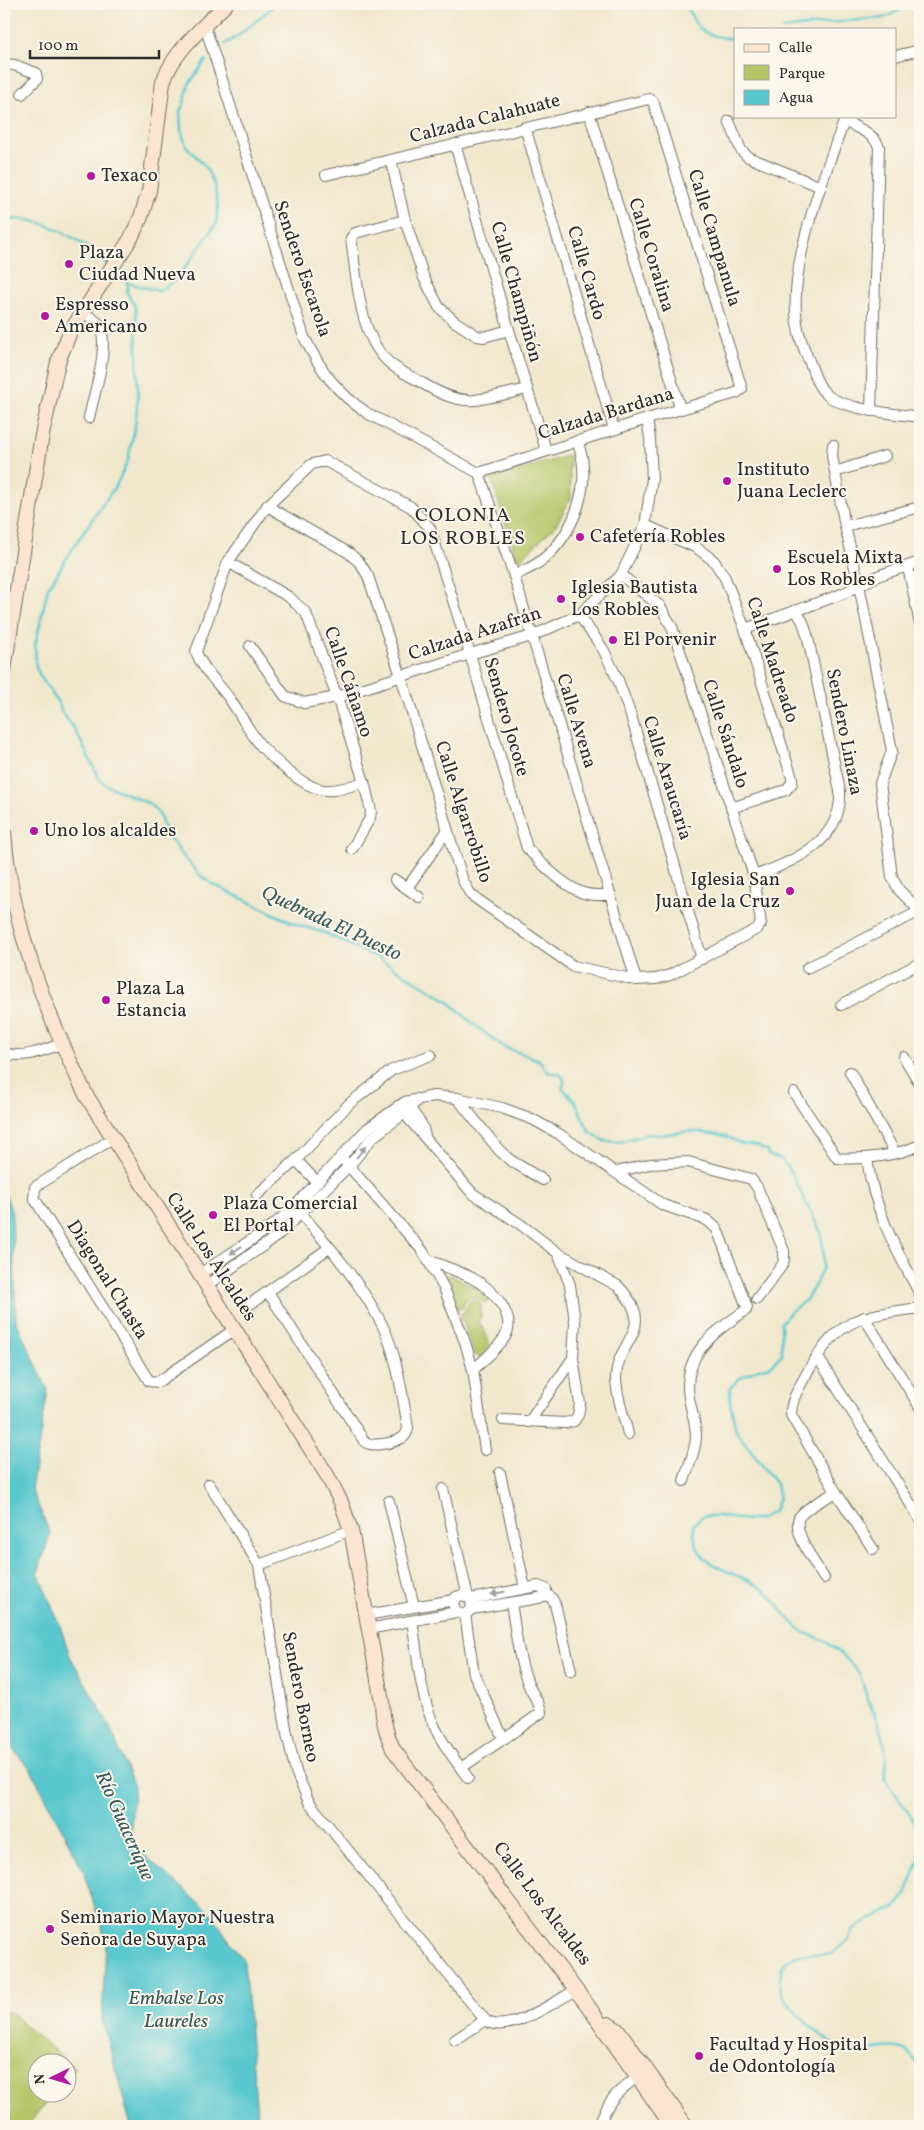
<svg xmlns="http://www.w3.org/2000/svg" width="924" height="2130" viewBox="0 0 924 2130" font-family="Vollkorn,serif">
	<rect width="100%" height="100%" fill="#fbf7ec"/>
	<filter id="ink" filterUnits="userSpaceOnUse"><feTurbulence type="fractalNoise" baseFrequency=".02" numOctaves="2"/><feDisplacementMap in="SourceGraphic" scale="10" xChannelSelector="R" yChannelSelector="G"/><feConvolveMatrix kernelMatrix="1 2 1 2 8 2 1 2 1" color-interpolation-filters="sRGB"/></filter>
	<filter id="wash" filterUnits="userSpaceOnUse"><feTurbulence type="fractalNoise" baseFrequency=".0096" numOctaves="4" result="noise"/><feDisplacementMap in="SourceGraphic" scale="20" xChannelSelector="R" yChannelSelector="G"/><feGaussianBlur stdDeviation="1.12" result="paint"/><feColorMatrix in="noise" values="0 0 0 0 0 0 0 0 0 0 0 0 0 0 0 0 0 1.4 0 .05"/><feComposite in="paint" operator="in"/></filter>
	<g filter="url(#wash)">
		<rect width="100%" height="100%" fill="#f1e8ce"/>
		<g fill="#b5c669" stroke="#70784a">
			<polygon points="569,455 571,498 556,525 518,562 491,479"/>
			<path d="M450,1275L478,1288L490,1300L489,1302L484,1303C479,1298 473,1294 466,1300L463,1308L458,1309L446,1279L447,1276Z"/>
			<polygon points="476,1300 481,1304 481,1317 478,1322 484,1329 490,1347 480,1358 474,1354 460,1314 464,1312 470,1301"/>
			<polygon points="8,2011 75,2068 68,2077 68,2062 38,2062 38,2092 55,2093 27,2126 4,2126 4,2017"/>
		</g>
		<polygon fill="#5ac8cf" stroke="#427a7d" points="4,1191 12,1213 16,1321 48,1390 31,1489 50,1533 38,1573 60,1626 70,1656 109,1725 134,1787 130,1843 210,1912 244,1962 258,2126 131,2126 102,2019 106,1941 82,1868 31,1770 4,1739"/>
		<g fill="none" stroke-linecap="round" stroke-linejoin="round">
			<g stroke="#5ac8cf" stroke-width="2.5">
				<path d="M687,4C695,32 707,37 735,39"/>
				<polyline points="782,29 846,21 884,18 912,4"/>
				<polyline points="225,44 238,36 276,4"/>
				<path d="M4,227L10,220L14,219C48,219 85,242 108,265"/>
				<polyline points="114,271 128,283 159,291 177,279 216,224 218,207 214,184 205,166 186,146 181,130 180,111 183,106 189,84 206,60"/>
				<path d="M128,283L127,293L135,306L136,312L138,397L135,426L128,460L117,484L82,534L48,588L35,646L36,667L40,676L59,704L62,713L74,728L100,780L106,785L150,804L159,814L166,833L183,856L200,875L212,884L295,924L325,933L378,958L447,1000L472,1023L504,1047L539,1060L548,1072L559,1074L563,1077L564,1083L562,1088L575,1101L589,1131L604,1141L620,1142L648,1134L660,1135L691,1131L725,1136L742,1144L758,1146L767,1151L768,1155L781,1159L790,1170L821,1233L823,1249V1267L815,1285L806,1300L792,1310L781,1323L782,1354L770,1366L758,1369L740,1378L730,1388V1402L736,1431L776,1484L779,1498L774,1511L761,1519L746,1520L720,1516H703L694,1524C690,1570 732,1568 760,1587C777,1598 785,1619 802,1631C809,1636 819,1636 826,1642C838,1651 851,1661 859,1674C863,1681 864,1691 868,1699C881,1730 890,1745 885,1779L913,1819L919,1835L920,1857L906,1894L895,1908L872,1918L852,1930L849,1939L832,1954C814,1956 790,1947 782,1969C779,1977 779,1987 783,1995C792,2012 833,2050 852,2052C869,2053 885,2044 902,2049C910,2051 915,2061 920,2067"/>
			</g>
		</g>
	</g>
	<g filter="url(#ink)">
		<g fill="none" stroke-linecap="round" stroke-linejoin="round">
			<defs>
				<g id="street">
					<path d="M205,26L304,337C321,371 336,392 367,413L479,473"/>
					<polyline points="895,56 920,50"/>
					<polyline points="4,64 14,65 36,73 37,79 22,94"/>
					<polyline points="589,112 680,408"/>
					<path d="M846,116C825,174 788,262 797,323C799,336 804,350 810,363C814,373 817,386 825,393C841,410 898,414 920,417"/>
					<polyline points="729,121 741,150 748,157 821,187"/>
					<path d="M844,121C857,128 874,133 879,147L871,411"/>
					<polyline points="525,127 614,429"/>
					<polyline points="455,144 509,330 546,450"/>
					<polyline points="391,160 405,220 424,278 439,307 454,321 477,336 484,337 509,330"/>
					<polyline points="326,175 649,99 653,101 742,389 736,393 647,419 479,473"/>
					<path d="M405,220L355,233L351,238C357,276 358,339 392,365C401,372 412,377 422,383C437,392 456,402 475,400C492,398 510,393 527,389"/>
					<path d="M82,311L101,325C108,356 95,388 89,418"/>
					<polyline points="833,445 832,456 845,526 859,585 892,751 880,783 892,877 899,890 920,911"/>
					<polyline points="835,472 885,456"/>
					<polyline points="479,473 514,576 636,980"/>
					<polyline points="267,506 349,553 360,563 368,576 401,676 463,881 471,895 573,966 636,980 656,979 670,975 757,929 761,924 754,876 672,627 660,606 621,575"/>
					<polyline points="645,525 697,548 714,561 725,578 745,629 792,778 792,783 786,790 731,808"/>
					<polyline points="845,526 920,507"/>
					<polyline points="228,562 289,597 306,613 337,697 364,782 371,811 370,818 352,849"/>
					<polyline points="908,567 920,624"/>
					<path d="M514,576C521,572 531,568 538,563C574,538 594,482 577,441"/>
					<polyline points="579,615 603,649 618,680 632,719 702,959"/>
					<polyline points="745,629 842,594 880,575 920,562"/>
					<polyline points="250,646 285,696 304,703 337,697 470,654 532,636 579,615 621,575 645,525 652,479 650,439 647,419"/>
					<path d="M364,782C351,786 332,793 319,789C300,784 274,760 261,746C249,731 240,714 229,698C218,683 203,670 196,652L228,562L267,506L312,464L325,461L331,464L411,507L430,528L470,654L527,848C540,863 564,886 583,893C592,896 602,895 611,895"/>
					<path d="M754,876C794,862 843,841 840,791L808,638L803,622L796,610"/>
					<polyline points="395,880 419,897"/>
					<polyline points="407,888 447,831"/>
					<polyline points="807,968 920,911"/>
					<polyline points="841,1005 920,963"/>
					<path d="M4,1053C23,1059 42,1051 61,1044"/>
					<polyline points="904,1057 920,1084"/>
					<polyline points="850,1072 895,1153"/>
					<path d="M794,1093L837,1158C863,1160 896,1156 920,1145"/>
					<polyline points="457,1098 499,1150 510,1160 543,1180"/>
					<polyline points="406,1103 422,1125 425,1136"/>
					<polyline points="398,1106 472,1193 520,1224 558,1253 570,1285 575,1322 573,1358 580,1404 578,1415 574,1421 565,1423 503,1420"/>
					<polyline points="112,1139 35,1187 34,1198 149,1381 158,1382 235,1329"/>
					<polyline points="341,1157 422,1250 444,1288 465,1342 473,1370 485,1450"/>
					<path d="M867,1158C873,1208 896,1250 920,1294"/>
					<polyline points="296,1160 317,1182"/>
					<polyline points="616,1172 650,1164 688,1162 751,1179 757,1187 784,1251 784,1258 783,1264 757,1299"/>
					<polyline points="257,1195 296,1160 349,1104 392,1070 431,1055"/>
					<path d="M558,1253L618,1286C659,1329 617,1339 616,1377C616,1396 624,1416 628,1434"/>
					<path d="M429,1260C443,1266 458,1271 472,1278C490,1287 518,1315 505,1337C497,1349 484,1360 473,1370"/>
					<path d="M200,1274L272,1226L291,1210L367,1129L405,1102L434,1096L457,1098L502,1108L532,1119L559,1134L663,1205L707,1220L717,1229L747,1307L746,1310C714,1333 682,1353 689,1398C691,1410 696,1423 696,1436C696,1450 688,1467 684,1481"/>
					<polyline points="207,1285 277,1236 349,1166 373,1137 410,1109 418,1099"/>
					<path d="M268,1292L364,1441C371,1448 393,1443 402,1438C406,1436 407,1432 408,1428C403,1399 399,1369 389,1341C374,1299 325,1239 294,1207"/>
					<polyline points="249,1305 329,1248"/>
					<polyline points="864,1317 920,1407"/>
					<polyline points="817,1356 920,1519"/>
					<polyline points="529,1422 573,1358"/>
					<polyline points="500,1473 525,1588"/>
					<polyline points="209,1484 259,1565 287,1734 296,1772 309,1802 485,2020"/>
					<path d="M443,1489L468,1597C477,1607 468,1618 456,1612L453,1603L456,1597L462,1595L468,1597"/>
					<polyline points="389,1501 414,1607"/>
					<path d="M873,1549L836,1492L791,1415C791,1399 799,1388 807,1373C839,1317 859,1316 920,1308"/>
					<polyline points="259,1565 351,1530"/>
					<path d="M824,1578C816,1565 790,1529 800,1516C809,1505 825,1499 836,1492"/>
					<polyline points="546,1595 551,1597 555,1604 571,1671"/>
					<polyline points="471,1599 538,1586 546,1589 546,1595 539,1598 472,1609"/>
					<polyline points="465,1614 474,1674 503,1738"/>
					<polyline points="366,1615 454,1600"/>
					<path d="M412,1621C418,1654 419,1691 433,1723C441,1742 455,1760 468,1778"/>
					<polyline points="369,1629 456,1612"/>
					<path d="M461,1768L541,1713C541,1704 534,1697 530,1688C518,1661 516,1632 511,1603"/>
					<path d="M455,2040L485,2020C505,2037 556,2001 576,1990"/>
					<path d="M598,2126C609,2102 612,2096 633,2080"/>
				</g>
				<g id="secondary">
					<path d="M4,669L42,435L58,362L70,332L131,238L141,217L149,191L163,82C174,50 203,28 226,4"/>
					<path d="M4,832C11,924 46,1013 86,1095L327,1475L341,1502L351,1530L382,1702C382,1719 386,1733 393,1749L588,2006L672,2126"/>
					<polyline points="608,2024 619,2031 686,2126"/>
				</g>
			</defs>
			<use href="#street" stroke="#706d64" stroke-width="12"/>
			<use href="#secondary" stroke="#706d64" stroke-width="16"/>
			<use href="#street" stroke="#fff" stroke-width="10"/>
			<use href="#secondary" stroke="#fce5d0" stroke-width="14"/>
		</g>
		<defs><path id="oneway-solid" d="M-6-.8H1V-3.2L6.5 0L1 3.2V.8H-6Z" transform="scale(1.25)"/></defs>
		<g fill="#a0a0a0">
			<use href="#oneway-solid" transform="translate(361 1152) rotate(-51)"/>
			<use href="#oneway-solid" transform="translate(236 1250) rotate(146)"/>
			<use href="#oneway-solid" transform="translate(498 1593) rotate(168)"/>
		</g>
	</g>
	<g fill="#b5179e" stroke="#fbf7ec" stroke-width="2">
		<circle cx="91" cy="176" r="5"/>
		<circle cx="69" cy="264" r="5"/>
		<circle cx="45" cy="316" r="5"/>
		<circle cx="727" cy="481" r="5"/>
		<circle cx="580" cy="537" r="5"/>
		<circle cx="777" cy="569" r="5"/>
		<circle cx="561" cy="599" r="5"/>
		<circle cx="613" cy="640" r="5"/>
		<circle cx="34" cy="831" r="5"/>
		<circle cx="790" cy="891" r="5"/>
		<circle cx="106" cy="1000" r="5"/>
		<circle cx="213" cy="1215" r="5"/>
		<circle cx="50" cy="1929" r="5"/>
		<circle cx="699" cy="2056" r="5"/>
	</g>
	<g text-anchor="middle" dominant-baseline="central" stroke-width="4" stroke-linejoin="round" paint-order="stroke">
		<g font-size="19" fill="#2b2b2b" stroke="#fbf7ec">
			<text transform="translate(485 119) rotate(-14)">Calzada Calahuate</text>
			<text transform="translate(714 238) rotate(73)">Calle Campanula</text>
			<text transform="translate(651 255) rotate(73)">Calle Coralina</text>
			<text transform="translate(302 269) rotate(71)">Sendero Escarola</text>
			<text transform="translate(586 273) rotate(74)">Calle Cardo</text>
			<text transform="translate(516 292) rotate(74)">Calle Champiñón</text>
			<text transform="translate(606 414) rotate(-17)">Calzada Bardana</text>
			<text transform="translate(475 634) rotate(-18)">Calzada Azafrán</text>
			<text transform="translate(772 660) rotate(72)">Calle Madreado</text>
			<text transform="translate(348 682) rotate(71)">Calle Cáñamo</text>
			<text transform="translate(506 717) rotate(74)">Sendero Jocote</text>
			<text transform="translate(576 721) rotate(73)">Calle Avena</text>
			<text transform="translate(844 732) rotate(79)">Sendero Linaza</text>
			<text transform="translate(725 734) rotate(72)">Calle Sándalo</text>
			<text transform="translate(667 778) rotate(73)">Calle Araucaría</text>
			<text transform="translate(463 812) rotate(72)">Calle Algarrobillo</text>
			<text transform="translate(211 1257) rotate(57)">Calle Los Alcaldes</text>
			<text transform="translate(107 1280) rotate(58)">Diagonal Chasta</text>
			<text transform="translate(300 1697) rotate(79)">Sendero Borneo</text>
			<text transform="translate(542 1904) rotate(53)">Calle Los Alcaldes</text>
		</g>
		<g font-size="19" fill="#2b2b2b" stroke="#fbf7ec" text-anchor="start">
			<text x="101" y="176">Texaco</text>
			<text x="79" y="253">Plaza<tspan x="79" dy="22">Ciudad Nueva</tspan></text>
			<text x="55" y="305">Espresso<tspan x="55" dy="22">Americano</tspan></text>
			<text x="737" y="470">Instituto<tspan x="737" dy="22">Juana Leclerc</tspan></text>
			<text x="590" y="537">Cafetería Robles</text>
			<text x="787" y="558">Escuela Mixta<tspan x="787" dy="22">Los Robles</tspan></text>
			<text x="571" y="588">Iglesia Bautista<tspan x="571" dy="22">Los Robles</tspan></text>
			<text x="623" y="640">El Porvenir</text>
			<text x="44" y="831">Uno los alcaldes</text>
			<text x="780" y="880" text-anchor="end">Iglesia San<tspan x="780" dy="22">Juan de la Cruz</tspan></text>
			<text x="116" y="989">Plaza La<tspan x="116" dy="22">Estancia</tspan></text>
			<text x="223" y="1204">Plaza Comercial<tspan x="223" dy="22">El Portal</tspan></text>
			<text x="60" y="1918">Seminario Mayor Nuestra<tspan x="60" dy="22">Señora de Suyapa</tspan></text>
			<text x="709" y="2045">Facultad y Hospital<tspan x="709" dy="22">de Odontología</tspan></text>
		</g>
		<g font-size="20" letter-spacing="1" fill="#2b2b2b" stroke="#fbf7ec">
			<text x="463" y="516">COLONIA<tspan x="463" dy="23">LOS ROBLES</tspan></text>
		</g>
		<g font-size="20" font-style="italic" fill="#395a5c" stroke="#fbf7ec">
			<text transform="translate(331 924) rotate(25)">Quebrada El Puesto</text>
			<text transform="translate(124 1826) rotate(66)">Río Guacerique</text>
			<text x="176" y="1999">Embalse Los<tspan x="176" dy="23">Laureles</tspan></text>
		</g>
	</g>
	<rect width="924" height="2130" fill="none" stroke="#fbf7ec" stroke-width="20"/>
	<rect x="734" y="28" width="162" height="90" fill="#fbf7ec" stroke="#a8a59f"/>
	<rect x="744" y="44" width="25" height="8" fill="#fce5d0" stroke="#a8a59f"/>
	<text x="779" y="52" font-size="15" fill="#2b2b2b">Calle</text>
	<rect x="744" y="65" width="25" height="15" fill="#b5c669" stroke="#a8a59f"/>
	<text x="779" y="78" font-size="15" fill="#2b2b2b">Parque</text>
	<rect x="744" y="90" width="25" height="15" fill="#5ac8cf" stroke="#a8a59f"/>
	<text x="779" y="102" font-size="15" fill="#2b2b2b">Agua</text>
	<g transform="translate(52 2078) rotate(265)"><circle r="24" fill="#fbf7ec" stroke="#a8a59f"/>
	<path d="M0-4L9 19L0 12L-9 19Z" fill="#b5179e"/>
	<text y="-8" font-size="14" font-weight="bold" text-anchor="middle" fill="#2b2b2b">N</text>
	</g>
	<path d="M30 50v8h129v-8" fill="none" stroke="#2b2b2b" stroke-width="2.5"/>
	<text x="38" y="50" font-size="15" fill="#2b2b2b" stroke="#fbf7ec" stroke-width="4" paint-order="stroke">100 m</text>
</svg>
